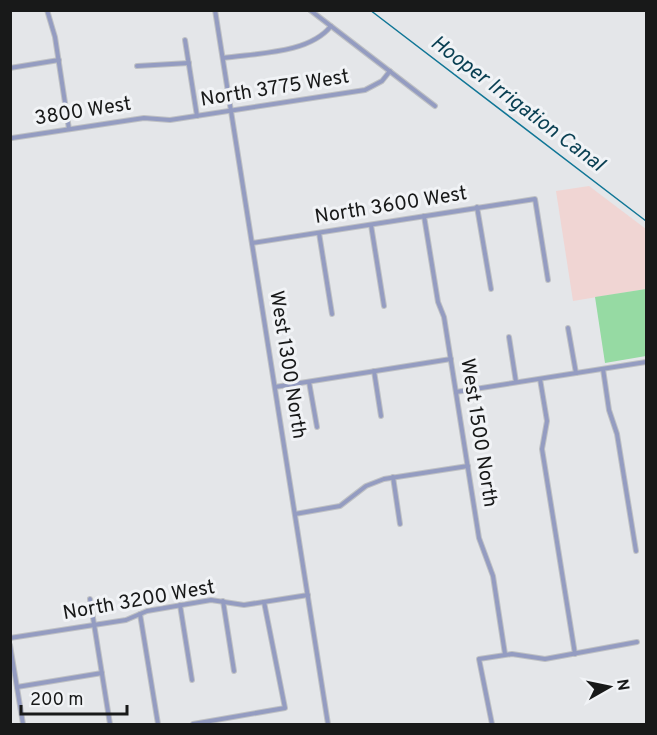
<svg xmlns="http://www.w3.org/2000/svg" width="657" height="735" viewBox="0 0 657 735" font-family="Overpass,sans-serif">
	<rect width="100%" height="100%" fill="#e4e6e9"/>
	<polygon fill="#f0d5d3" points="589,186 646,229 646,289 573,301 556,191"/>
	<polygon fill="#96daa3" points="646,289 646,356 605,363 595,297"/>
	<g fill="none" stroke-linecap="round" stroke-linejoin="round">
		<polyline stroke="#107696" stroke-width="1.5" points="370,10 646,221"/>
		<defs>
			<g id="minor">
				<polyline points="47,10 55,37 69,129"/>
				<polyline points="215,10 328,724"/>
				<polyline points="310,10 435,106"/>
				<polyline points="185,40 197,116"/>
				<path d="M223,58C256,53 309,54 331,26"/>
				<polyline points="137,66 189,63"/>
				<polyline points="10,68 59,60"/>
				<polyline points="12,138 144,118 170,120 365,90 382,81 390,71"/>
				<polyline points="477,207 491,289"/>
				<polyline points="424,216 438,302 444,317 479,538 493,576 505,654"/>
				<polyline points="371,225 384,306"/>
				<polyline points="319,233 332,314"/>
				<polyline points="252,243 535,199 548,280"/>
				<polyline points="568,328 576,373"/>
				<polyline points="509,337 516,382"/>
				<polyline points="603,369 609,410 617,434 636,551"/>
				<polyline points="374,371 381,416"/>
				<polyline points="540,379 547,421 542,449 575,654"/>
				<polyline points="309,382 317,427"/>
				<polyline points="275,387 451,359"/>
				<polyline points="456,392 646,362"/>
				<polyline points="393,477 400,524"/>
				<polyline points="295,514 340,506 366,486 384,479 468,466"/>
				<polyline points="90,599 110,724"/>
				<polyline points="223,601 234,671"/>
				<polyline points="180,605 192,680"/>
				<polyline points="140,614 158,724"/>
				<polyline points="10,638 126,620 147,611 211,600 244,605 308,595"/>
				<polyline points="10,645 23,724"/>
				<polyline points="17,687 102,673"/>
				<polyline points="193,724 285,708 264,602"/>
				<polyline points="492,724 479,659 512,654 545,659 637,642"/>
			</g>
		</defs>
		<use href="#minor" stroke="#bfc1c4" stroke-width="6"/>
		<use href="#minor" stroke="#949cc1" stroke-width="4"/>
	</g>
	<g text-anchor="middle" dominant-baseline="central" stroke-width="6" stroke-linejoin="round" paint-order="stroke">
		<g font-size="20" fill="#181919" stroke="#f1f3f6">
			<text transform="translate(275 89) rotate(-9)">North 3775 West</text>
			<text transform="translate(83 112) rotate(-9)">3800 West</text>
			<text transform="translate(391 206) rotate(-9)">North 3600 West</text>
			<text transform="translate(287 365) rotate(81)">West 1300 North</text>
			<text transform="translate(478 433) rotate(81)">West 1500 North</text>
			<text transform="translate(139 601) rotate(-10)">North 3200 West</text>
		</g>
		<g font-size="21" font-style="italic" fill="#093f52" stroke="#f1f3f6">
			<text transform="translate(517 104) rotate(37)">Hooper Irrigation Canal</text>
		</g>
	</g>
	<rect width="657" height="735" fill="none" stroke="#181919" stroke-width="24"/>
	<g transform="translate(609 687) rotate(81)" stroke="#f1f3f6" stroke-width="4.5" paint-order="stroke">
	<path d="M0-4.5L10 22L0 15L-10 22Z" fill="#181919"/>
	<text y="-9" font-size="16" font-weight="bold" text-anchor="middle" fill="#181919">N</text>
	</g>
	<path d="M21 705v9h106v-9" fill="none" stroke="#181919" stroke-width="3"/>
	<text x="30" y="705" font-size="18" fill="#181919" stroke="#f1f3f6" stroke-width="4.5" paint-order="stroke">200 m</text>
</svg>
